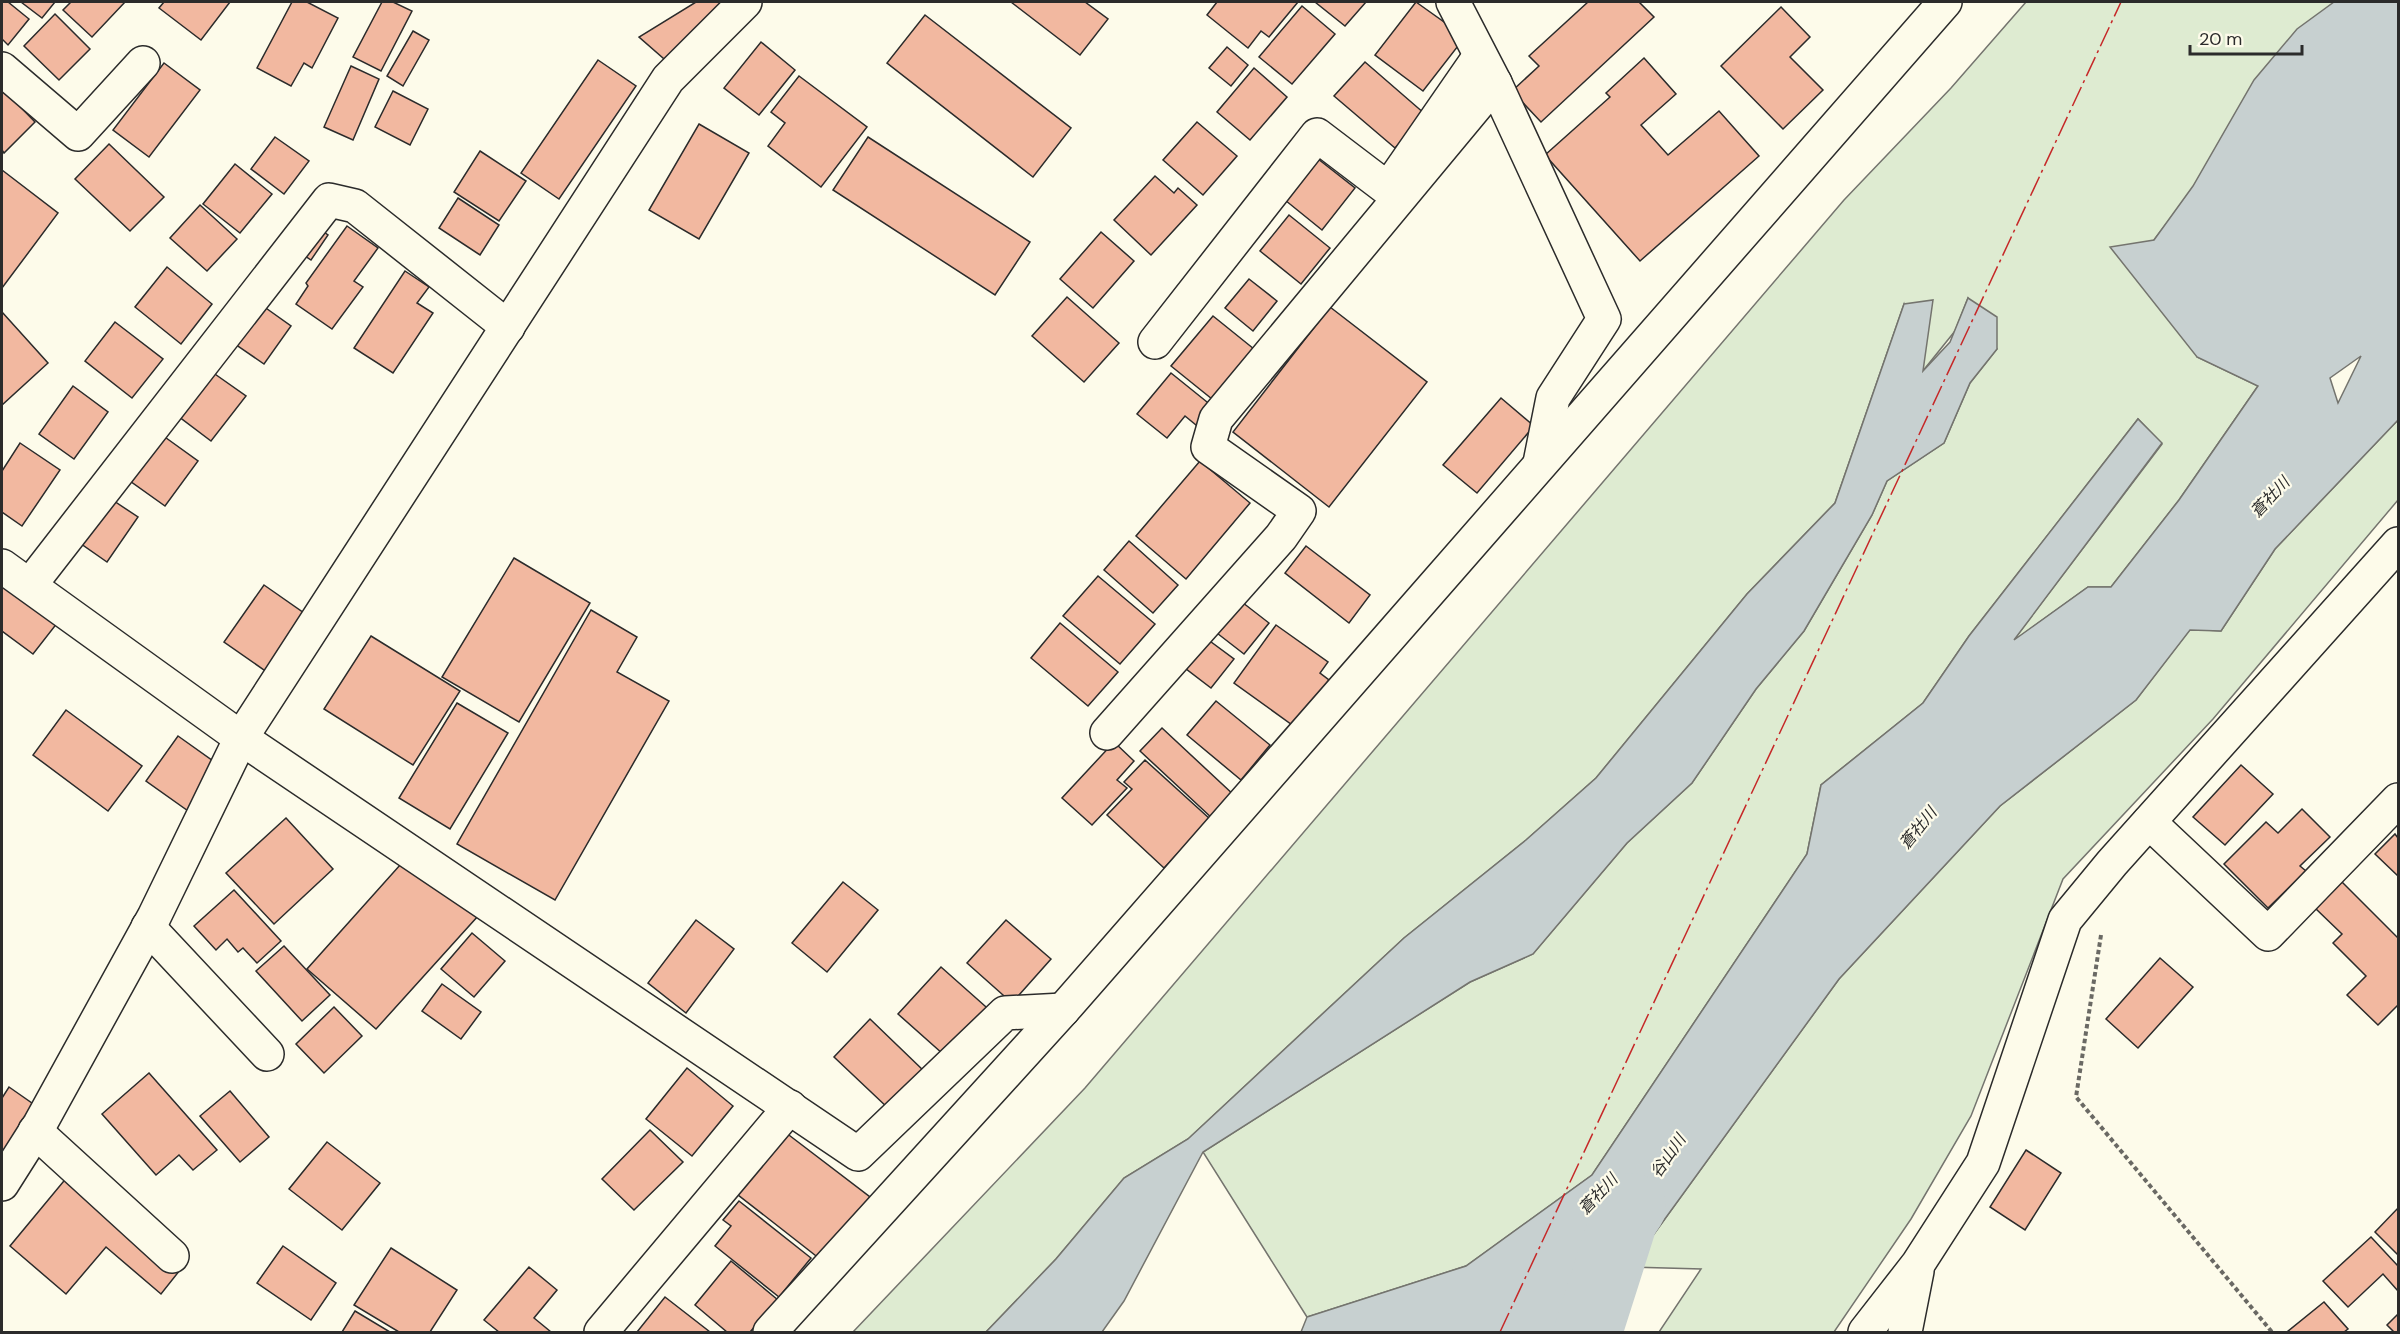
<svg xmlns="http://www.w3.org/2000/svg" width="2400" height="1334" viewBox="0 0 2400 1334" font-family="'DM Sans','Noto Sans JP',sans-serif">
	<rect width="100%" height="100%" fill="#fdfbea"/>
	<g fill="#deebd1" stroke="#74746e" stroke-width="1.5">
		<polygon points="2026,2 2334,2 2154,240 2197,357 2258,386 2179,500 2111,587 2088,587 2012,642 2162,444 2138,419 1969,636 1923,703 1821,785 1807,854 1592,1175 1466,1266 1307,1317 1203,1152 1470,982 1533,954 1627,843 1692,783 1756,689 1804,631 1872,515 1887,481 1944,443 1970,383 1997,349 1968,298 1955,331 1922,372 1904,304 1835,503 1747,594 1596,778 1526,840 1404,938 1188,1139 1124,1178 1056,1259 986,1332 853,1332 1085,1088 1844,200 1951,88"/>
		<polygon points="2398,420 2398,500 2213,719 2063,879 1971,1116 1911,1219 1834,1332 1659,1332 1701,1269 1630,1267 1839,979 2000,806 2136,700 2190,629 2221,631 2275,549"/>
	</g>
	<g fill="#c7d0d0" stroke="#74746e" stroke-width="1.5" fill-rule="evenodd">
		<path d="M2334,2H2398V420L2275,549L2221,631L2190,630L2136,700L2000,806L1839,979L1630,1267L1558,1332H1301L1307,1317L1466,1266L1592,1175L1807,854L1821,785L1923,703L1969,636L2138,419L2162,443L2014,640L2088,587H2111L2179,500L2258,386L2197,357L2110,247L2154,240L2193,186L2254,80L2297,29ZM2361,356L2338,403L2330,378Z"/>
		<polygon points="1968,298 1997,317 1997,349 1970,383 1944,443 1887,481 1872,515 1804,631 1756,689 1692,783 1627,843 1533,954 1470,982 1203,1152 1124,1301 1102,1332 986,1332 1056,1259 1124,1178 1188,1139 1404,938 1526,840 1596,778 1747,594 1835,503 1904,304 1933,300 1923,371 1950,342"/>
	</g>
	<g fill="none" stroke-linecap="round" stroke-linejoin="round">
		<polyline stroke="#c7d0d0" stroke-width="68" points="1588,1332 1624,1219 1632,1207"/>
	</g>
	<g fill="#f2b8a0" stroke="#2b2b2b" stroke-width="1.5">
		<polygon points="2,2 8,2 29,19 8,45 2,39"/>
		<polygon points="21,2 55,2 42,18"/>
		<polygon points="71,2 125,2 92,37 63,10"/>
		<polygon points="164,2 230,2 201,40 159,8"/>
		<polygon points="292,2 307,2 338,18 312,68 304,63 291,86 257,68"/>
		<polygon points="382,2 393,2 412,11 381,71 353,57"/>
		<polygon points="696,2 719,2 727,8 671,65 639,37"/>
		<polygon points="1011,2 1085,2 1108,19 1080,55"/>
		<polygon points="1217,2 1298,2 1269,37 1261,31 1248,48 1207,15"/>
		<polygon points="1315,2 1366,2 1345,26"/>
		<polygon points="1416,2 1465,37 1423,91 1375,55"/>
		<polygon points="1588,2 1639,2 1654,17 1541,122 1512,91 1539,66 1529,56"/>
		<polygon points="1302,6 1335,34 1292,84 1259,57"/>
		<polygon points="1781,7 1810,37 1790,57 1823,90 1783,129 1721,66"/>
		<polygon points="55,14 90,49 59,80 24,46"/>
		<polygon points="925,15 1071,128 1033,177 887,63"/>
		<polygon points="413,31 429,40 403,86 387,76"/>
		<polygon points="761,42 795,70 759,115 724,88"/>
		<polygon points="1227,47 1248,65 1231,86 1209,68"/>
		<polygon points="1644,58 1676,94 1641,125 1668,155 1719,111 1759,156 1640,261 1545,155 1610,97 1606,93"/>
		<polygon points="598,60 636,86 559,199 521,173"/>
		<polygon points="1365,62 1425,114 1395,148 1334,96"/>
		<polygon points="164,63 200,90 149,157 113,130"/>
		<polygon points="351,66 379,79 353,140 324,127"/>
		<polygon points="1254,68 1287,97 1250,140 1217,112"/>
		<polygon points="799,76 867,127 821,187 768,146 785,123 771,112"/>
		<polygon points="2,88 35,122 4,153 2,150"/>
		<polygon points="393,91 428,109 410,145 375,127"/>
		<polygon points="1197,122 1237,156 1203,195 1163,160"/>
		<polygon points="699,124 749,153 699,239 649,210"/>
		<polygon points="275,137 309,161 284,194 251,169"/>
		<polygon points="868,137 1030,242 995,295 833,190"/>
		<polygon points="109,144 164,197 130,231 75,179"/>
		<polygon points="480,151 526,181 499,221 454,192"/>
		<polygon points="1313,155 1355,188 1322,230 1280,196"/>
		<polygon points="235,164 272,194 240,233 203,204"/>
		<polygon points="2,170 58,213 2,288"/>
		<polygon points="1155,176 1174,193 1178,188 1197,205 1151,255 1114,220"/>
		<polygon points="458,198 499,225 480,255 439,228"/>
		<polygon points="200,205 237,239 207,271 170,238"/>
		<polygon points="1289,215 1330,248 1301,284 1260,251"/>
		<polygon points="347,226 378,248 354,281 363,287 332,329 296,304 308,286 306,283"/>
		<polygon points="317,227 328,235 311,260 299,252"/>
		<polygon points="1101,232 1134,261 1093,308 1060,279"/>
		<polygon points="167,267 212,304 181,344 135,307"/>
		<polygon points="405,271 429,287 417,303 433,313 393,373 354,348"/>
		<polygon points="1249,279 1277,301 1253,331 1225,308"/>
		<polygon points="1067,297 1119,343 1084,382 1032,336"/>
		<polygon points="263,306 291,326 264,364 235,344"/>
		<polygon points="1330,307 1427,382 1329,507 1233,432"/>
		<polygon points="2,312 48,363 2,405"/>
		<polygon points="1213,316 1254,349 1212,399 1171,366"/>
		<polygon points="115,322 163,359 132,398 85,361"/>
		<polygon points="212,372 246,396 211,441 178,416"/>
		<polygon points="1171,373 1212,406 1196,425 1185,416 1167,438 1137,414"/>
		<polygon points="73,386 108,412 74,459 39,434"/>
		<polygon points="1501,398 1534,426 1477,493 1443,465"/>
		<polygon points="162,435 198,461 165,506 130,481"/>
		<polygon points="20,443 60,470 22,526 2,512 2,471"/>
		<polygon points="1200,461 1250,503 1186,579 1136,536"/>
		<polygon points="108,497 138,517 107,562 77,541"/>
		<polygon points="1129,541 1178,585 1153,613 1104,570"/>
		<polygon points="1306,546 1370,595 1349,623 1285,573"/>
		<polygon points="514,558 590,603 519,722 442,677"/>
		<polygon points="1098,576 1155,624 1120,664 1063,616"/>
		<polygon points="2,585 58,622 33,654 2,631"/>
		<polygon points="264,585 314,620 274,677 224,642"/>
		<polygon points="1238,599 1269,623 1244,654 1213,630"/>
		<polygon points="591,610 637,637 617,672 669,701 555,900 457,844"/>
		<polygon points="1060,623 1118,672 1088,706 1031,658"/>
		<polygon points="1276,625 1328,662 1320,673 1329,680 1295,727 1234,683"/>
		<polygon points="371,636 460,691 413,765 324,709"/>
		<polygon points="1203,636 1234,659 1211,688 1181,665"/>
		<polygon points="1216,701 1270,745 1241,780 1187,735"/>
		<polygon points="457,703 508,733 450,829 399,798"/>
		<polygon points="66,710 142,766 108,811 33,755"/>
		<polygon points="1162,728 1236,797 1214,820 1140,751"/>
		<polygon points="178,736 223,768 191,813 146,781"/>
		<polygon points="1114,742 1134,761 1117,780 1127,788 1092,825 1062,798"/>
		<polygon points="1145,760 1210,819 1164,868 1107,815 1132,789 1124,782"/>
		<polygon points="2241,765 2273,794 2225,845 2193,817"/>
		<polygon points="2302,809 2330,837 2300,866 2306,871 2268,908 2224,864 2266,822 2278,833"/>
		<polygon points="286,818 333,869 274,924 226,873"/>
		<polygon points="2395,834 2398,838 2398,876 2375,854"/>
		<polygon points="409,855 478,916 376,1029 307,969"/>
		<polygon points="843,882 878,910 827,972 792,943"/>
		<polygon points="2342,882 2398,938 2398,1005 2378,1025 2347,995 2366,976 2333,943 2342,934 2315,908"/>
		<polygon points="234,890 281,941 257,963 243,948 238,952 227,939 216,950 194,926"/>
		<polygon points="696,920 734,949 686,1013 648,983"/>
		<polygon points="1006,920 1051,959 1012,1003 967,963"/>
		<polygon points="472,933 505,961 474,997 441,969"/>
		<polygon points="284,946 330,995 302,1021 256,971"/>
		<polygon points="2160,958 2193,987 2138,1048 2106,1019"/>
		<polygon points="941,967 994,1014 952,1062 898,1014"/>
		<polygon points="442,984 481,1012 461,1039 422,1011"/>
		<polygon points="334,1007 362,1036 324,1073 296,1044"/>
		<polygon points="870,1019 925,1072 889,1109 834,1057"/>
		<polygon points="687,1068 733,1106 692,1156 646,1119"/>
		<polygon points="149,1073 217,1150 193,1170 179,1155 156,1175 102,1114"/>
		<polygon points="9,1087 39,1108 2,1173 2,1098"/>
		<polygon points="230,1091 269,1137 240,1162 200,1116"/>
		<polygon points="781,1129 870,1197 820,1259 733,1191"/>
		<polygon points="650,1130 683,1162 634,1210 602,1179"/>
		<polygon points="327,1142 380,1183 342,1230 289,1189"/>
		<polygon points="2026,1150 2061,1173 2025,1230 1990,1207"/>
		<polygon points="68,1176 180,1270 161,1294 106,1247 66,1294 10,1246"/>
		<polygon points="739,1201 811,1258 779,1297 715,1246 731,1226 723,1220"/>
		<polygon points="2398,1208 2398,1255 2375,1232"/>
		<polygon points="2371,1237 2398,1266 2398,1291 2383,1274 2348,1307 2323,1281"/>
		<polygon points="283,1246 336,1283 311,1320 257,1283"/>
		<polygon points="391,1248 457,1290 430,1332 399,1332 354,1305"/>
		<polygon points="731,1261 778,1300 750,1332 727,1332 695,1305"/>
		<polygon points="529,1267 557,1290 534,1318 551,1332 499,1332 484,1320"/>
		<polygon points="665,1297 710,1332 637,1332"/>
		<polygon points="2324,1302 2348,1329 2344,1332 2287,1332"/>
		<polygon points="355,1311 390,1332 342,1332"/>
		<polygon points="2398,1314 2398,1332 2394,1332 2387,1325"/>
	</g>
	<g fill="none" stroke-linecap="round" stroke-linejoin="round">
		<defs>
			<g id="minor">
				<polyline points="1453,2 1495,83 1604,319 1553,398 1540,463"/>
				<polyline points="2,69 78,134 143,63"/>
				<polyline points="1155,342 1317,135 1388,189 1480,56"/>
				<polyline points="2,566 241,738 858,1154 1005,1013 1063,1010"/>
				<polyline points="30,585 329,200 355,206 508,327"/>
				<polyline points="1107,733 1281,537 1299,511 1208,447 1216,419 1495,83"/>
				<polyline points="2149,822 2268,934 2398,800"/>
				<polyline points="148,927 267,1054"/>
				<polyline points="35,1131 172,1256"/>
				<polyline points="2,1184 40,1124 154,917 241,738 668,79 745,2"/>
				<polyline points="601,1332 790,1107"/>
				<polyline points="770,1332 1063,1010 1945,2"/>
				<polyline points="1865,1332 1918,1264 1983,1163 2065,920 2112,863 2398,544"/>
				<polyline points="1905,1332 1917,1271"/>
			</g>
		</defs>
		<use href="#minor" stroke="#2b2b2b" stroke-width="36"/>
		<polyline stroke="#6a6964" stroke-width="4" stroke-dasharray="4.5 3" stroke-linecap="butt" points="2101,935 2076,1097 2272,1332"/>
		<use href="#minor" stroke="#fdfbea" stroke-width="33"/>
		<polyline stroke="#c62828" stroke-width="1.5" stroke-dasharray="21 4.5 3 4.5" stroke-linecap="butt" points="1500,1332 2121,2"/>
	</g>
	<g text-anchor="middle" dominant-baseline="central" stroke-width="4.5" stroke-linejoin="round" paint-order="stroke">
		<g font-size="16" font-style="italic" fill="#2b2b2b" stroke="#fdfbea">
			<text transform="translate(2270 497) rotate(-47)">蒼社川</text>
			<text transform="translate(1918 828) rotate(-51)">蒼社川</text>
			<text transform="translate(1668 1156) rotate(-55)">谷山川</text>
			<text transform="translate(1598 1194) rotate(-47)">蒼社川</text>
		</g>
	</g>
	<rect width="2400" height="1334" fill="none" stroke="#2b2b2b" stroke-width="6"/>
	<path d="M2190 45v9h112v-9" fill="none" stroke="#2b2b2b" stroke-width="3"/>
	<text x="2199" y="45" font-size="18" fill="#2b2b2b" stroke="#fdfbea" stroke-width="4.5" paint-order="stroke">20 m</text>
</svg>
